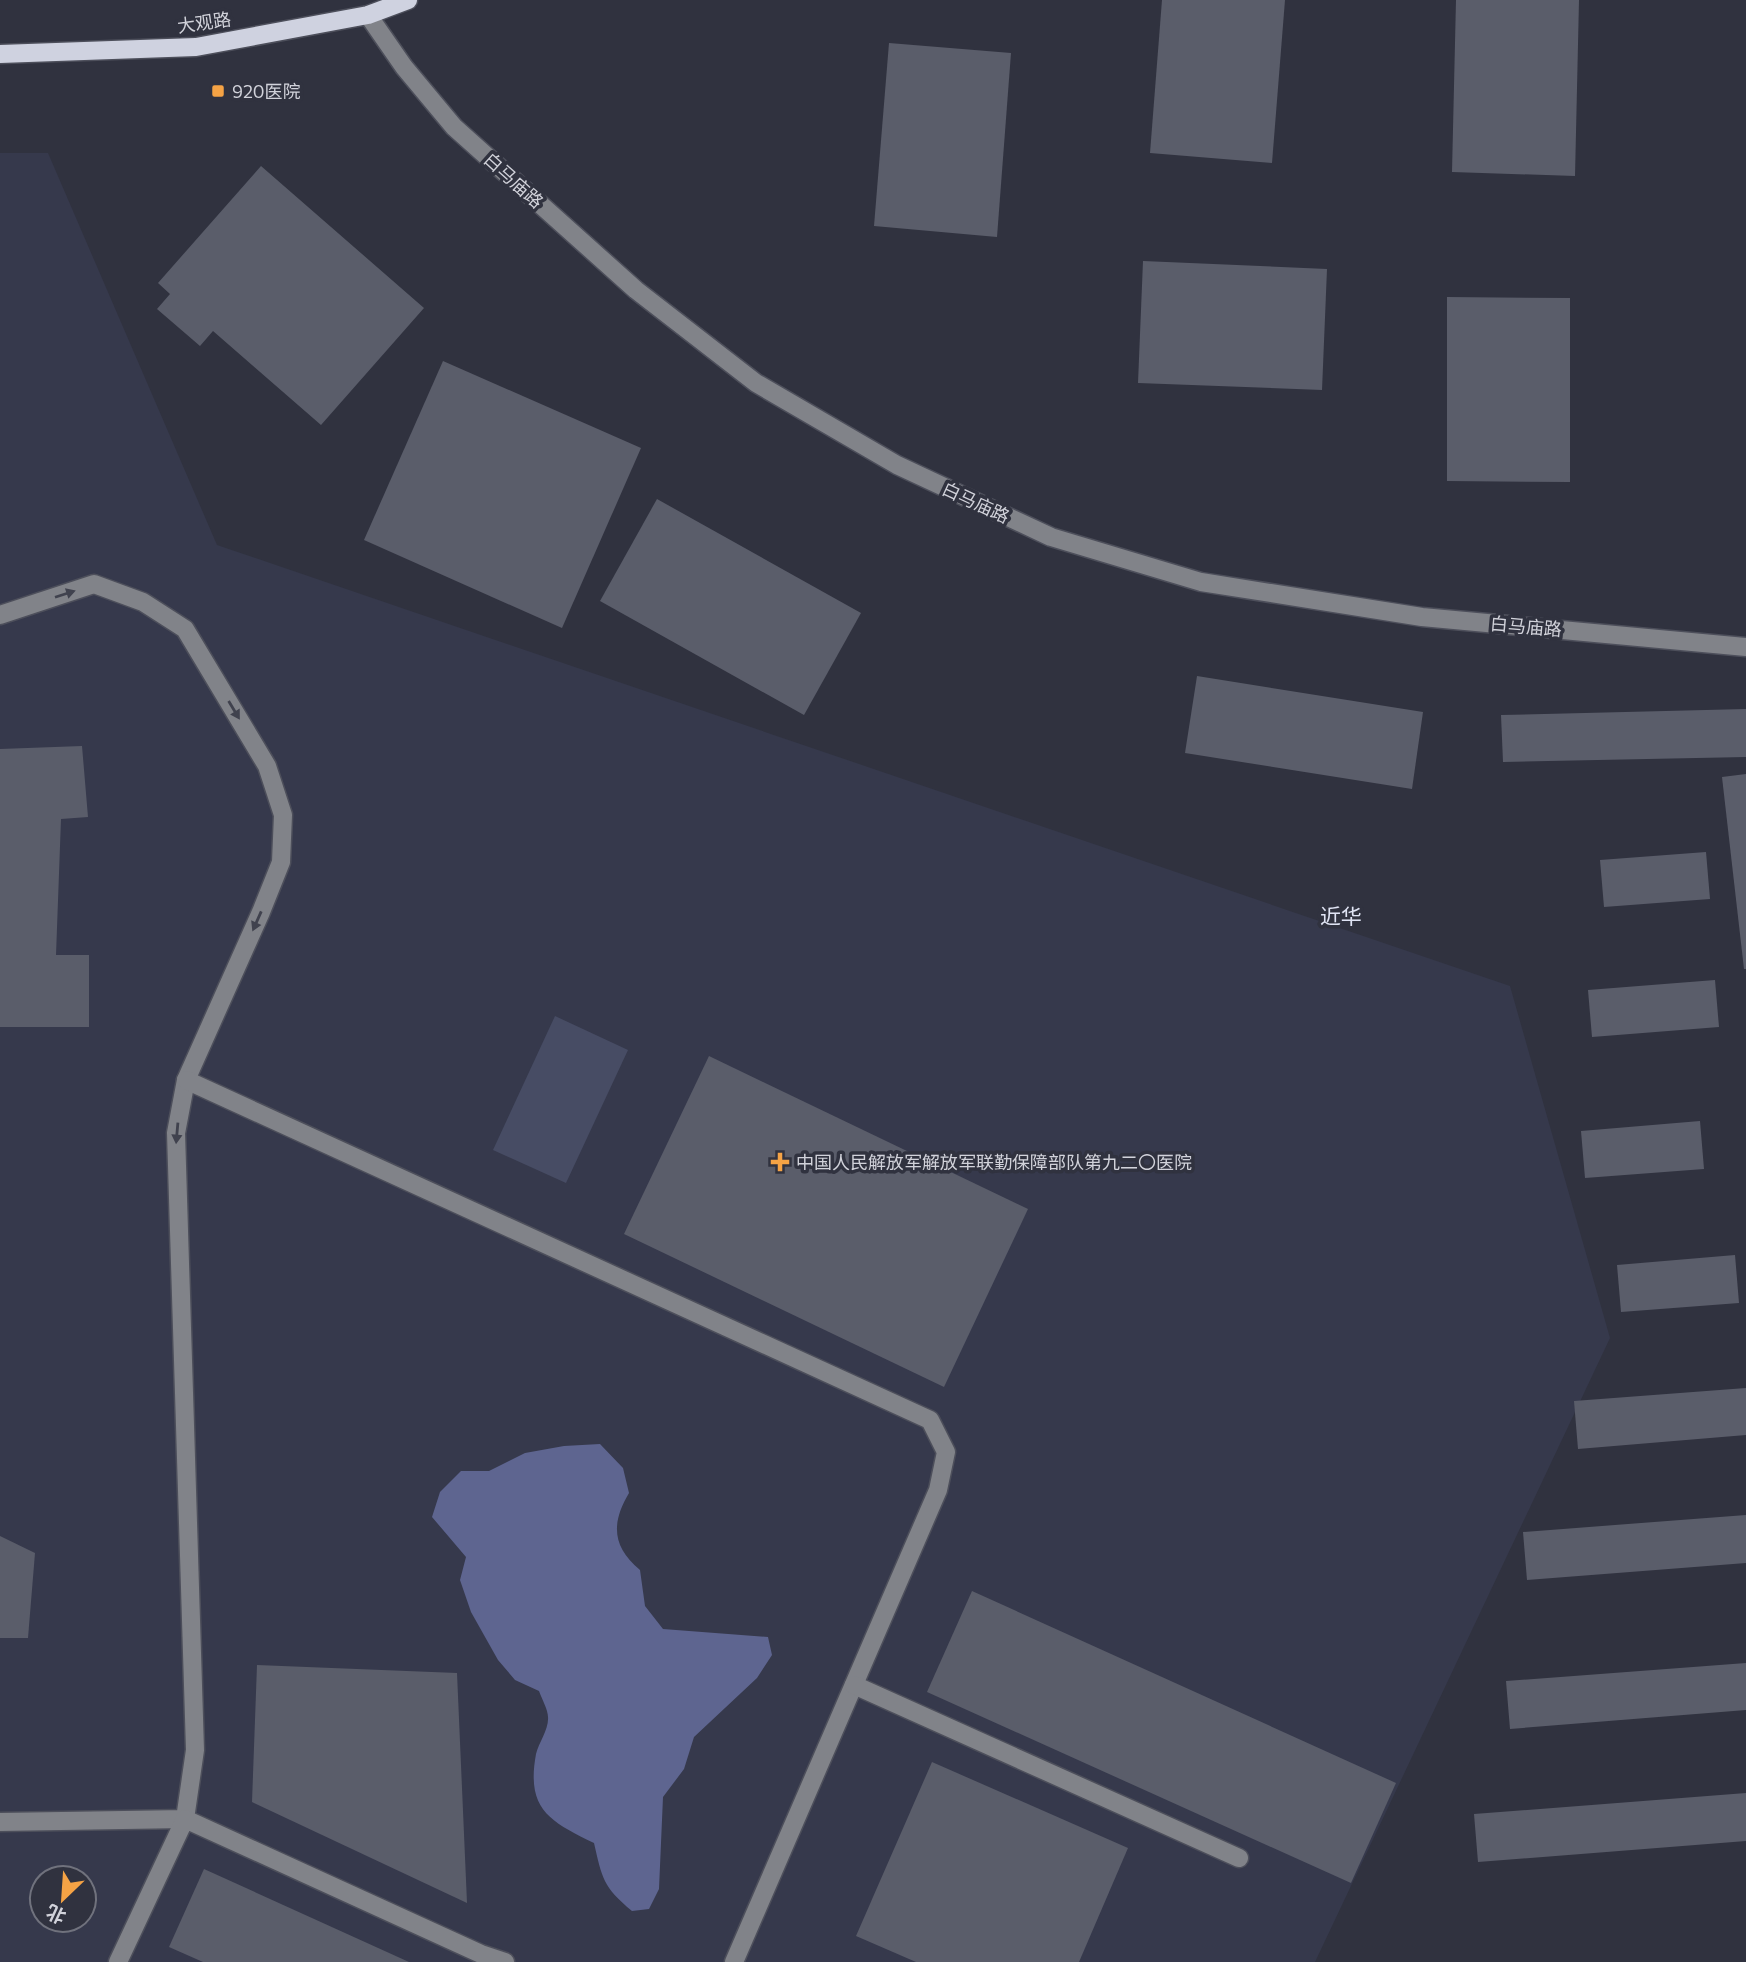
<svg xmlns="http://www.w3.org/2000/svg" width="1746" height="1962" viewBox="0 0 1746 1962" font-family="Commissioner,'Noto Sans SC',sans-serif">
	<rect width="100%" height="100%" fill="#30323f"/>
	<path fill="#36394c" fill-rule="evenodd" d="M0,153H48L217,545L1510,986L1610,1338L1315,1962H0ZM42,1878H84V1920H42Z"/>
	<polygon fill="#474c64" points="555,1016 628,1050 566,1183 493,1150"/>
	<path fill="#5e6590" d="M600,1444L623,1468L629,1493C611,1523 612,1547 640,1570L645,1606L663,1629L768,1637L772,1655L757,1678L694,1737L684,1769L663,1797L659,1889L649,1909L632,1911C603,1887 602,1878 594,1843C549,1821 526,1809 536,1754C539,1742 549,1729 548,1717C548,1710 542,1699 539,1691L515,1680L498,1660L471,1612L460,1580L466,1557L432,1517L440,1492L461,1471H489L525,1453L564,1446Z"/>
	<g fill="#5a5d6a">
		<polygon points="1162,0 1285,0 1272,163 1150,153"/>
		<polygon points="1456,0 1579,0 1575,176 1452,172"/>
		<polygon points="889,43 1011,53 997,237 874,226"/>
		<polygon points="261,166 424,308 321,425 213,331 200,346 157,309 170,294 158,283"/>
		<polygon points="1143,261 1327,269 1322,390 1138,383"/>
		<polygon points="1447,297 1570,298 1570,482 1447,481"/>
		<polygon points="443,361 641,448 562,628 364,540"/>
		<polygon points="657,499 861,613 804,715 600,601"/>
		<polygon points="1197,676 1423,712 1412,789 1185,753"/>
		<polygon points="1746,709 1746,757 1503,762 1501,715"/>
		<polygon points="82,746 88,817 61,819 56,955 89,955 89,1027 0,1027 0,749"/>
		<polygon points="1746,774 1746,969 1744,969 1722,777"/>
		<polygon points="1706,852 1710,899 1604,907 1600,860"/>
		<polygon points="1715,980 1719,1027 1592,1037 1588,990"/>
		<polygon points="709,1056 1028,1209 944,1387 624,1234"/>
		<polygon points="1700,1121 1704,1169 1585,1178 1581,1131"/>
		<polygon points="1735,1255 1739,1303 1621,1312 1617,1265"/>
		<polygon points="1746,1388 1746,1435 1578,1449 1574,1401"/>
		<polygon points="1746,1515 1746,1563 1527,1580 1523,1532"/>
		<polygon points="0,1536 35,1553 28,1638 0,1638"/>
		<polygon points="972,1591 1396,1783 1351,1883 927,1692"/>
		<polygon points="1746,1663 1746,1710 1510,1729 1506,1681"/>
		<polygon points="257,1665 457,1673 467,1903 252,1802"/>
		<polygon points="932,1762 1128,1848 1079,1962 916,1962 856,1936"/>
		<polygon points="1746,1793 1746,1841 1478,1862 1474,1814"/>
		<polygon points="204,1869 409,1962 203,1962 169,1947"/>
	</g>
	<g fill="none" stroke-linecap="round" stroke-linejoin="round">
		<defs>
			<g id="minor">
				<polyline points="368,15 404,67 454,127 636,290 756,383 897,465 1051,537 1201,582 1422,617 1746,647"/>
				<polyline points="0,615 94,584 143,602 185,629 267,766 283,815 281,862 261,912 186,1080 176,1133 195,1750 185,1819 0,1822"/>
				<polyline points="186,1080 930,1420 946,1452 938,1490 734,1962"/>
				<polyline points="854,1685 1239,1858"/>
				<polyline points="118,1962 185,1819 481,1954 505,1962"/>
			</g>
			<polyline id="major" points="0,54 196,47 368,15 408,0"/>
		</defs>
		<use href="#minor" stroke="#4d4f5b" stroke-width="21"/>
		<use href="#major" stroke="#4d4f5b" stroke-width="21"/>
		<use href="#minor" stroke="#818389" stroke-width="18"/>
		<use href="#major" stroke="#cfd2e0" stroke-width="18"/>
	</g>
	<defs><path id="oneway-solid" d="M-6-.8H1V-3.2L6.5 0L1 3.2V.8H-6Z" transform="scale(1.75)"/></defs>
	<g fill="#40424e">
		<use href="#oneway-solid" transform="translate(65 594) rotate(-18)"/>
		<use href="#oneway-solid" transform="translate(234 710) rotate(59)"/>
		<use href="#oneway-solid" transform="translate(257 921) rotate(114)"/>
		<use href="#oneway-solid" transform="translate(177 1133) rotate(95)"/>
	</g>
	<g fill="#f5a345" stroke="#30323f" stroke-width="2.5">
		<rect x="211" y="84" width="14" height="14" rx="3.5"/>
		<path d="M776.5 1151.5h7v7h7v7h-7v7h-7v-7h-7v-7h7z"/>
	</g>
	<g text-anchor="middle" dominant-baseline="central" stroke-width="7" stroke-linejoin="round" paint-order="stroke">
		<g font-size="18" fill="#d1d2da" stroke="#30323f">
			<text transform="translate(204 22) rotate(-8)">大观路</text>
			<text transform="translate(514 180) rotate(42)">白马庙路</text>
			<text transform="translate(976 502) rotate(25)">白马庙路</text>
			<text transform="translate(1526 626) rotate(5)">白马庙路</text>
		</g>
		<g font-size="18" fill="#d1d2da" stroke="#30323f" text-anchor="start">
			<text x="232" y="91">920医院</text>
			<text x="796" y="1162">中国人民解放军解放军联勤保障部队第九二〇医院</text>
		</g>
		<g font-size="21" fill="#e0e4f4" stroke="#30323f">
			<text x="1341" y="915">近华</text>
		</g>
	</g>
	<g transform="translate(63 1899) rotate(205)"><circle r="33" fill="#30323f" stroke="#70727d" stroke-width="2"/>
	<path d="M0-5L12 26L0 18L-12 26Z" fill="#f5a345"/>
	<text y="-10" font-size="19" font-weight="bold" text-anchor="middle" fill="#d1d2da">北</text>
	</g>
</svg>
